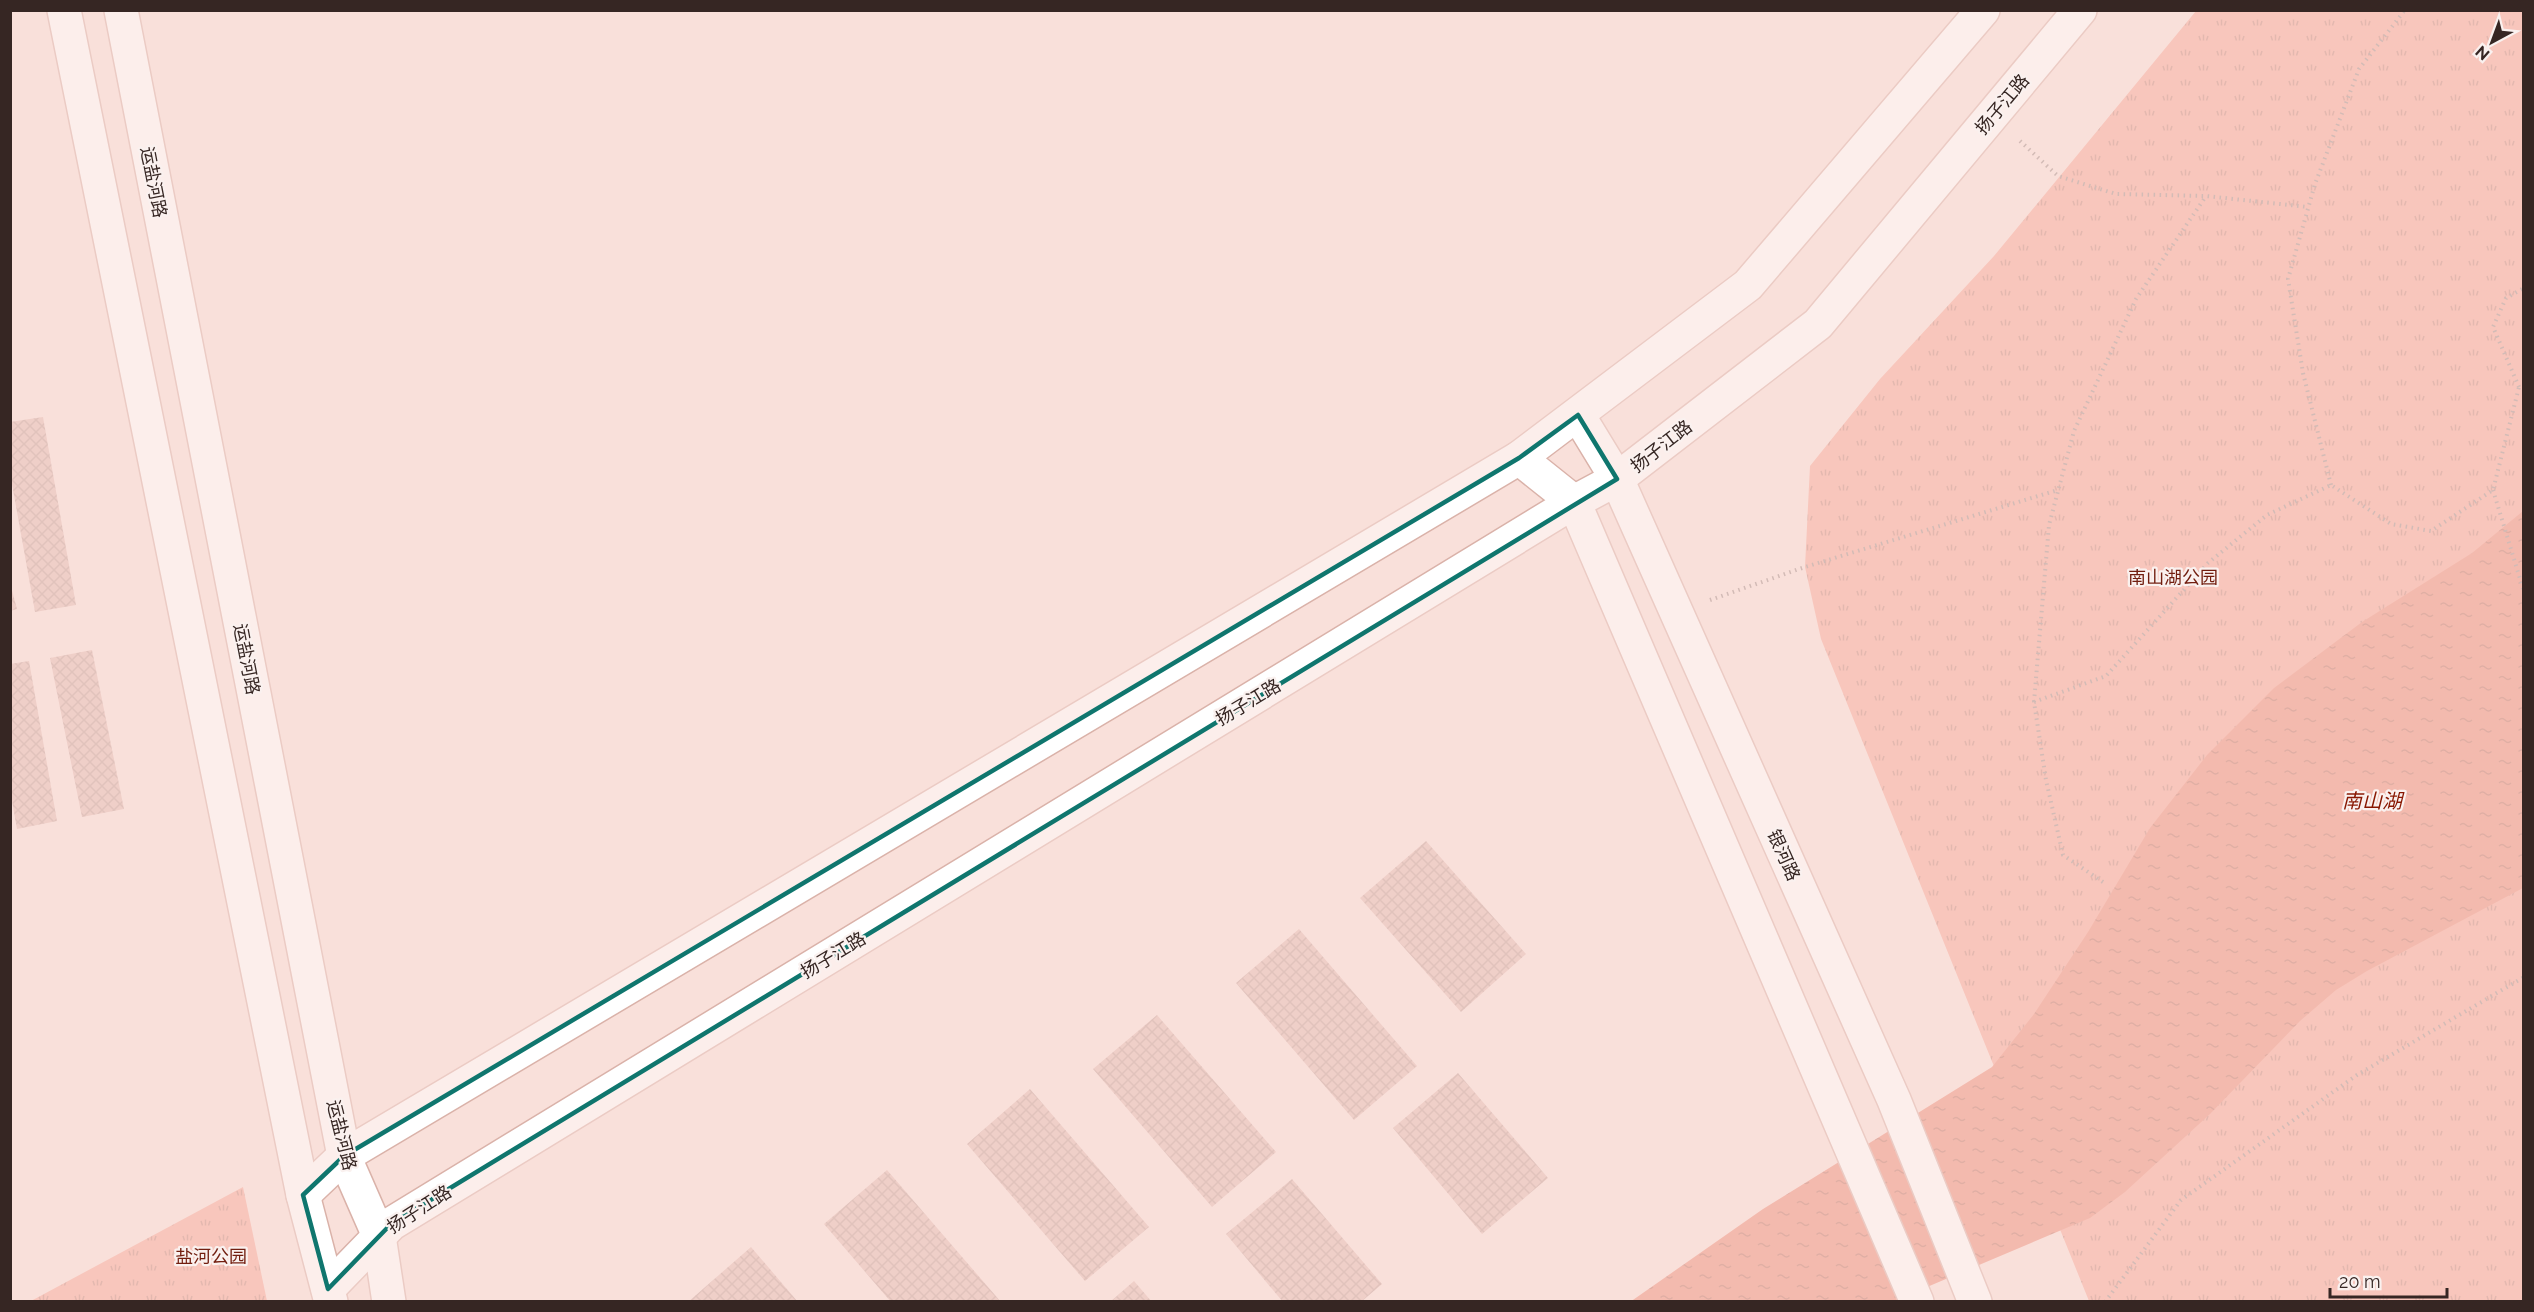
<svg xmlns="http://www.w3.org/2000/svg" width="2534" height="1312" viewBox="0 0 2534 1312" font-family="Raleway,'Noto Sans SC',sans-serif">
	<defs>
		<pattern id="grass-tufts" width="24" height="20" patternUnits="userSpaceOnUse" patternTransform="scale(1.5)"><rect width="24" height="20" fill="#f6a797"/><path d="M3 7l-1-3M5 7V3M7 7l1-3M15 17l-1-3M17 17v-4M19 17l1-3" fill="none" stroke="#c8887b"/></pattern>
		<pattern id="water-ripples" width="26" height="14" patternUnits="userSpaceOnUse" patternTransform="scale(1.5)"><rect width="26" height="14" fill="#ec8d79"/><path d="M2 4q2-2 4 0t4 0M15 11q2-2 4 0t4 0" fill="none" stroke="#c07363"/></pattern>
		<pattern id="building-cross-hatch" width="8" height="8" patternUnits="userSpaceOnUse" patternTransform="scale(1.5)"><rect width="8" height="8" fill="#e3bab1"/><path d="M0 0l8 8M0 8l8-8" fill="none" stroke="#c3a098"/></pattern>
	</defs>
	<rect width="100%" height="100%" fill="#f9e0da"/>
	<g fill="url(#grass-tufts)">
		<polygon points="2196,11 2523,11 2523,1301 2089,1301 1821,639 1805,567 1810,466 1880,379 1994,256"/>
		<polygon points="243,1187 267,1301 31,1301"/>
	</g>
	<polygon fill="url(#water-ripples)" points="2523,511 2523,888 2367,971 2336,990 2300,1021 2210,1114 2125,1192 2090,1218 1894,1301 1630,1302 1763,1209 1992,1067 2034,1014 2088,932 2150,828 2207,755 2274,688 2362,622 2472,553"/>
	<g fill="url(#building-cross-hatch)">
		<polygon points="43,417 76,605 35,612 10,473 10,422"/>
		<polygon points="10,583 17,609 10,611"/>
		<polygon points="92,650 124,809 82,817 50,658"/>
		<polygon points="29,661 57,821 17,829 10,790 10,664"/>
		<polygon points="1426,841 1526,954 1461,1012 1360,898"/>
		<polygon points="1299,929 1417,1066 1354,1120 1236,983"/>
		<polygon points="1157,1015 1276,1152 1212,1207 1093,1069"/>
		<polygon points="1458,1073 1548,1178 1482,1234 1393,1128"/>
		<polygon points="1030,1089 1149,1227 1085,1281 967,1144"/>
		<polygon points="887,1170 1001,1302 891,1302 824,1224"/>
		<polygon points="1292,1179 1382,1284 1361,1302 1283,1302 1226,1234"/>
		<polygon points="751,1247 798,1302 688,1302"/>
		<polygon points="1134,1281 1152,1302 1110,1302"/>
	</g>
	<g fill="none" stroke-linecap="round" stroke-linejoin="round">
		<defs>
			<g id="major">
				<polyline points="64,10 303,1195 331,1302"/>
				<polyline points="121,10 344,1156 379,1236 389,1302"/>
				<polyline points="1578,415 1617,479 1894,1100 1975,1302"/>
				<polyline points="1519,458 1574,502 1917,1302"/>
				<polyline points="303,1195 344,1156 1519,458 1748,285 1983,10"/>
				<polyline points="328,1289 391,1224 1574,502 1617,479 1818,324 2080,10"/>
			</g>
		</defs>
		<use href="#major" stroke="#dab2a9" stroke-width="36"/>
		<g stroke="#a48f8a" stroke-width="4" stroke-dasharray="1.5 4.5" stroke-linecap="butt">
			<polyline points="2020,141 2058,176 2116,194 2206,196 2308,207"/>
			<polyline points="2519,387 2493,327 2506,298 2524,288"/>
			<polyline points="2331,485 2303,373 2288,279 2315,184 2359,69 2405,10"/>
			<polyline points="2493,490 2524,592"/>
			<polyline points="1710,600 1805,567 2058,490"/>
			<polyline points="2034,702 2049,525 2074,431 2136,299 2206,196"/>
			<polyline points="2103,882 2063,855 2046,780 2034,702 2106,676 2208,563 2267,515 2331,485 2391,524 2431,531 2493,490 2519,387 2524,386"/>
			<polyline points="2105,1302 2181,1200 2357,1075 2524,977"/>
		</g>
		<use href="#major" stroke="#fff" stroke-width="33"/>
	</g>
	<path d="M0 0H2534V1312H0ZM1578,415L1617,479L391,1224L328,1289L303,1195L344,1156L1519,458Z" fill="#f9e0da" fill-opacity=".55" fill-rule="evenodd"/>
	<path fill="none" stroke="#0f766e" stroke-width="4.5" stroke-linejoin="round" d="M1578,415L1617,479L391,1224L328,1289L303,1195L344,1156L1519,458Z"/>
	<g text-anchor="middle" dominant-baseline="central" stroke-width="4.5" stroke-linejoin="round" paint-order="stroke">
		<g font-size="18" fill="#362623" stroke="#faf1ef">
			<text transform="translate(2002 104) rotate(-50)">扬子江路</text>
			<text transform="translate(154 182) rotate(79)">运盐河路</text>
			<text transform="translate(1661 446) rotate(-38)">扬子江路</text>
			<text transform="translate(247 659) rotate(79)">运盐河路</text>
			<text transform="translate(1248 702) rotate(-31)">扬子江路</text>
			<text transform="translate(1784 855) rotate(66)">银河路</text>
			<text transform="translate(833 955) rotate(-31)">扬子江路</text>
			<text transform="translate(342 1135) rotate(76)">运盐河路</text>
			<text transform="translate(419 1209) rotate(-33)">扬子江路</text>
		</g>
		<g font-size="18" fill="#721e0f" stroke="#faf1ef">
			<text x="2173" y="577">南山湖公园</text>
			<text x="211" y="1256">盐河公园</text>
		</g>
		<g font-size="20" font-style="italic" fill="#881701" stroke="#faf1ef">
			<text x="2372" y="801">南山湖</text>
		</g>
	</g>
	<rect width="2534" height="1312" fill="none" stroke="#362623" stroke-width="24"/>
	<g transform="translate(2492 42) rotate(221)" stroke="#faf1ef" stroke-width="4.5" paint-order="stroke">
	<path d="M0-4.5L10 22L0 15L-10 22Z" fill="#362623"/>
	<text y="-9" font-size="16" font-weight="bold" text-anchor="middle" fill="#362623">N</text>
	</g>
	<path d="M2330 1288v9h117v-9" fill="none" stroke="#362623" stroke-width="3"/>
	<text x="2339" y="1288" font-size="18" fill="#362623" stroke="#faf1ef" stroke-width="4.5" paint-order="stroke">20 m</text>
</svg>
